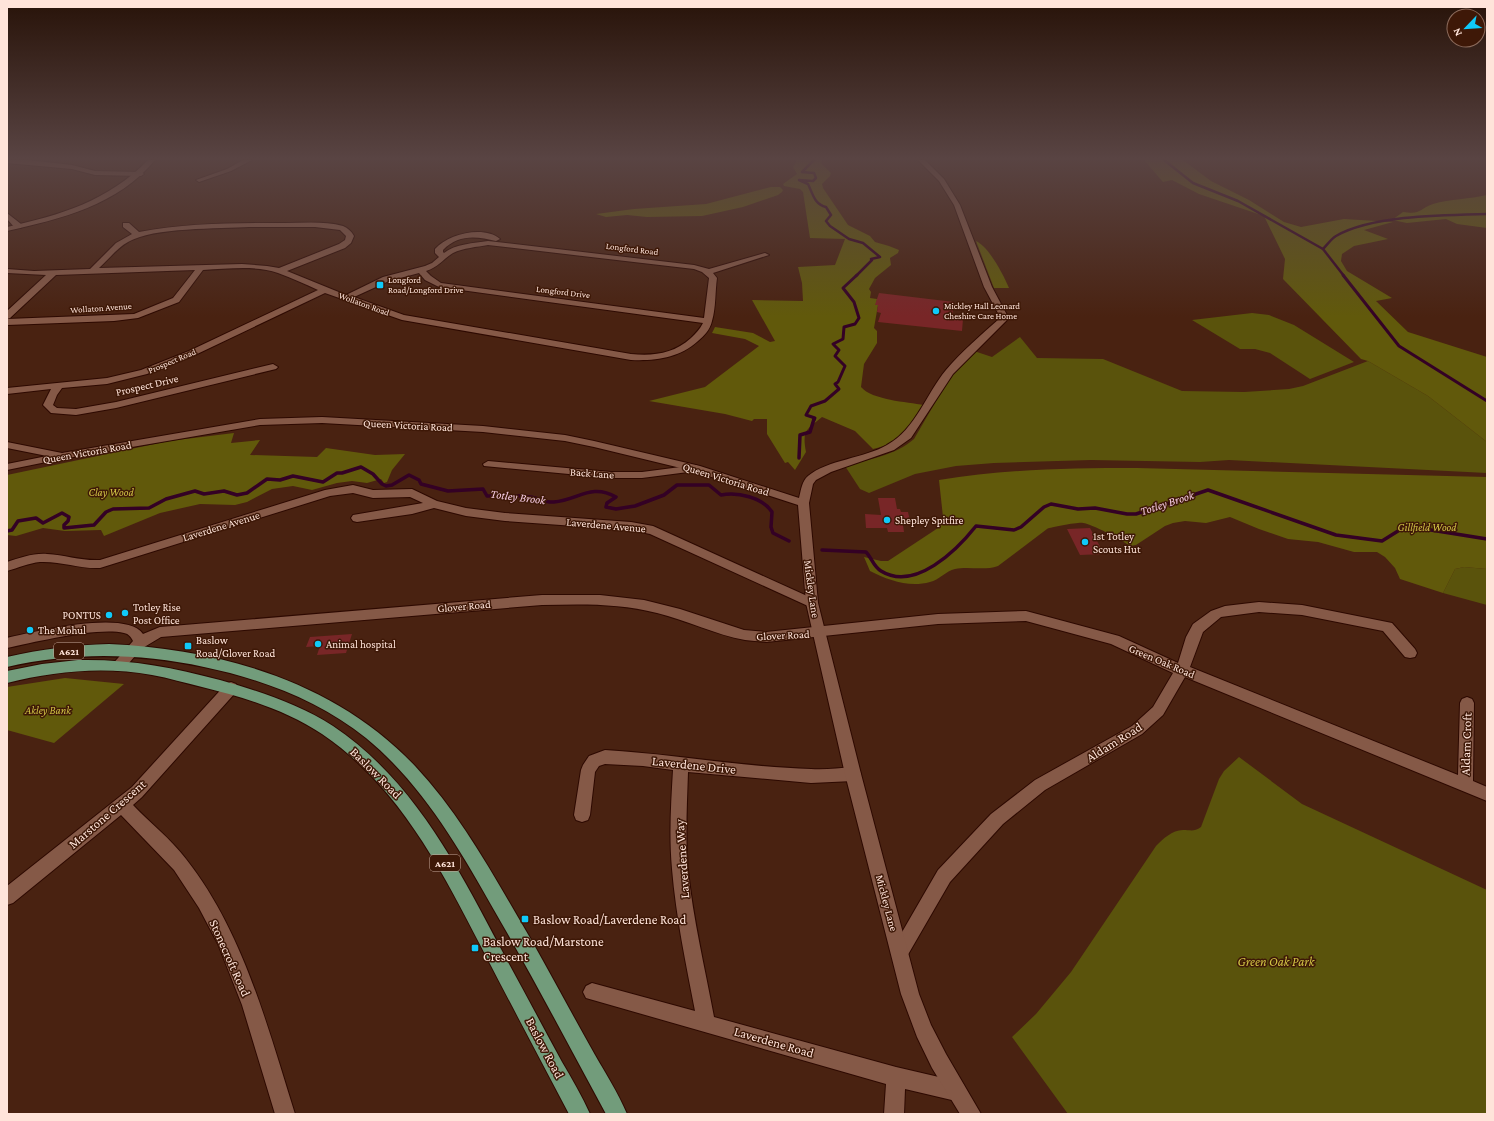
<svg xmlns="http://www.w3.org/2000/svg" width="1494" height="1121" viewBox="0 0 1494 1121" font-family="'Crimson Pro',serif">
	<rect width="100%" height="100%" fill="#492211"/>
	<g fill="#5a530c">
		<polygon points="1252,313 1269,315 1294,325 1354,362 1310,379 1270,353 1255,349 1240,349 1192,320"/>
		<path d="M1020,337L1037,358L1103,359L1182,391L1244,392L1289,389L1303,386L1368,361L1428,396L1487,442V473L1229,460L1200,462L1091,460L994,463L956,466L915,474L869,493L860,489L845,466C867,460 896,455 914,439L950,377L958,367L974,351L992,357Z"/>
		<polygon points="1464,567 1487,569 1487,605 1443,593 1455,569"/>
		<path d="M1239,757L1302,804L1487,890V1114H1068L1012,1037L1036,1014L1071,972L1156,846C1163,839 1172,830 1183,830C1191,830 1194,832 1201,827L1219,779L1224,771Z"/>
	</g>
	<g fill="#61590b">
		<path d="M796,160H822L821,163L831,173L830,176L822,184L823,188L848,225L870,236L875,242L889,246L899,250L898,253L890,258L891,265L875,278L869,289L871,292L870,298L877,299L876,305H878L874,328L877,331V343L864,364L861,387C872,400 907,402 924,405C910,427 901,443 873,449L855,431L822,417C806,430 802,430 806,452L795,470L788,462L785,463L767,434V419H754L752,421L725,414L649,401L705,387L759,346L745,339L712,333L715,327L753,333L770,342L775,341L752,300L803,301L802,283L798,267L835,265L845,239L810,238L803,192L800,189L784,186L783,184L797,174L793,167L796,162Z"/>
		<polygon points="1144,160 1183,160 1211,181 1249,200 1284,222 1301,227 1344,219 1393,222 1364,230 1388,239 1354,246 1342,254 1341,261 1347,271 1392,298 1376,301 1408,332 1487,357 1487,442 1428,396 1368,361 1361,359 1283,279 1285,259 1264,216 1199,194 1172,180 1163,182"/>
		<polygon points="771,187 780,187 783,190 782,192 778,195 743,207 702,216 647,217 627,215 606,217 596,214 634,209 706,204"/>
		<path d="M1487,195V228L1457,224L1446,219L1407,223L1392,220L1403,212C1421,215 1419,209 1433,204C1450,199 1470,199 1487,195Z"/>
		<path d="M976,241C989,247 1003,274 1009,288H994Z"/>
		<polygon points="234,433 231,443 260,440 250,455 317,457 326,448 375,455 405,454 392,470 387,482 384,483 381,479 367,483 352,481 337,483 312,490 293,486 272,489 247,502 235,505 200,504 160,513 104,536 101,530 65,531 43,528 16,536 7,535 7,475 169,441"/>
		<path d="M1137,468L1487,477V569L1464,567L1455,569L1443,593L1400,579L1395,568L1385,557L1377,552H1354L1318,542L1288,539L1259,529L1230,517L1206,523L1185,521L1173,523L1165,526L1136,545L1130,546C1122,540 1092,524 1083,523C1079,522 1051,527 1047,529L998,566C984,571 969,566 955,569C946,571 939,580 930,582C909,588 888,580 870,571L864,557L881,561H888L938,528L943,517L939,480C1005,469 1069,468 1137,468Z"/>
		<polygon points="65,678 124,684 54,743 7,730 7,687"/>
	</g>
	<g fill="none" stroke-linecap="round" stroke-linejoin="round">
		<g stroke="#340125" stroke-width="2.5">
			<path d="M814,160L802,172L814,173L816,178L813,181L799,180L808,184C813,194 814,204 826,207L831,215L826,221L830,226L849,239L863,243L880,257L871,259L872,260L856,276"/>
			<polyline points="1164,160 1193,183 1238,201 1323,249"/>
			<path d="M1344,276L1323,249C1327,245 1331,239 1336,236C1373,215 1445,215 1487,214"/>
		</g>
		<g stroke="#340125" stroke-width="3">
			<polyline points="1343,275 1399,346 1487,401"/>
			<polyline points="814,420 815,418 806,415 811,406 825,401 839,389 835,384 838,382 845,366 835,356 839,350 833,344 843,339 844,327 855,324 859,318 854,302 843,288 857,275"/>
		</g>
		<g stroke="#340125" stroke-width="3.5">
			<polyline points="799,458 800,435 810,432 814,419"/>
			<path d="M7,531L12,530L18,521L36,518L43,523L62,513L69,517L68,521L64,525V528L94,525L106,512L113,509L149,508L166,499L195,491L204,494L224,491L237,495L247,493L267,479L280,480L293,476L323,482L337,473H342L361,467L373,474L382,484L386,486L392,485L409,475L419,480L421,484L448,491L483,489L487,496C501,496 516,495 530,497C538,498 546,503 554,502C578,500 591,483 616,497L607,503L606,507L616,509L635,506L664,495L677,485H709L721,495C738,492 762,497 772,512L771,527L773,533L789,541"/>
			<path d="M822,550L866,552C872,558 873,566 881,571C915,592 957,550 976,526L1014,530L1021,527L1044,507L1051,504L1078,509L1095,508L1127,514H1136L1208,490L1336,535L1382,541L1406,526L1487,539"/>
		</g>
	</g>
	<g fill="#782627">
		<polygon points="879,293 954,302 952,318 963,319 962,331 878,322 881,313 877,312 878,305 875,305"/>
		<polygon points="878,498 895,498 897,509 900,509 901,512 908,512 911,525 903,525 904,532 888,532 887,528 866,528 865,514 881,515"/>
		<polygon points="1090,528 1104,554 1080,555 1067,529"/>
		<polygon points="352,634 346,653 317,655 320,646 306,647 310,637"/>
	</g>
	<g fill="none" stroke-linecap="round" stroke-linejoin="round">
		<defs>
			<g id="street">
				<polygon points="28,160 72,165 95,171 141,172 144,174 141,176 95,175 72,169 7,163 8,160"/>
				<polygon points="243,160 252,160 231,171 199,182 196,180 227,169"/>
				<polygon points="7,213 21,224 21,228 15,228 7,219"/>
				<path d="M123,223H129L139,232C186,223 237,223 285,223C304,223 325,221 343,226C348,228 351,231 354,236L351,243L345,248L287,271L346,295L383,277L425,266L432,263L439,257L435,253V249C448,234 484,225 500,239L496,241C477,236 458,234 443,250V252L444,253C455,244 474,243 488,241L694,265L709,269L765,253L769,255L713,273L717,278C715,292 716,307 712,321C710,330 704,336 698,341C679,358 656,361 631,360L402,320L325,293L195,355L147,374L107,384L62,388L57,395L53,405L57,408L76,409L116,402L273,364L278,367L276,369L116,408L76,415L51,413L43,405L51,389L7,394V388L107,378L141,370L189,351L318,290C305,284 292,278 278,273C255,265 227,269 203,270L179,302L138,318L114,321L7,325V319L134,314L173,298L195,270L56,275L10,318L7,319V311L46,275L7,273V269L34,271L90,269L116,243L132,234L123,227ZM249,227H315L340,230L346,236L345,240L339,244L279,268L267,266L242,264L99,268C108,260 117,248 128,242C153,227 219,229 249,227ZM488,245L694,269L702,272L709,278L704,318L441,283L431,276L426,271C439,267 443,259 453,253C463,248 477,247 488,245ZM419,273L425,280L439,287L703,323C700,329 696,333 691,338C673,354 654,356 631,354L404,315L354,297L389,281Z"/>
				<polygon points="62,453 66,454 67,456 66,458 7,470 7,464"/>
				<polygon points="488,461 611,472 642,472 696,465 701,468 696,471 642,478 611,478 484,466 483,464"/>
				<path d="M353,485L373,490L412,489L437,501L466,508L505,513L631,522L653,526L816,600L818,603L816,606L812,608L808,606L650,534L631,530L505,521L466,516L434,508L412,514L357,522L353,521L351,518L353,515L423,503L410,497L373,498L353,493L330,496L100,568C80,569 61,561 40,562C29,563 18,568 7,571V562C20,558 33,553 47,554C65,555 82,561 100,560L325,490Z"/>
				<path d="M542,595H600L644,600L680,609L744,630L766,632L938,614L1026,611L1119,636L1178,663L1186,637L1193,624L1211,611L1225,606L1259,602L1302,605L1392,623L1415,649L1417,653L1415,657L1410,658L1405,657L1383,631L1302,615L1259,612L1221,617L1203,632L1190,667L1458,775L1460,703L1462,699L1467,697L1472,699L1474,703L1473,781L1487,787V801L1185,677L1163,715L1142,734L1045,790L1003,824L950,882L906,958L900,961L894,958L891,952L894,946L938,870L991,814L1035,780L1132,726L1153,707L1173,673L1111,644L1026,621L938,624L766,642C759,641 752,641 745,640C716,635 686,620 657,613C619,603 581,604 542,605L161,637L141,649L123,670L118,671L113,670L111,666L133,641C131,637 129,634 124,633C97,627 36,642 7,648V638C34,632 126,609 143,634L160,627Z"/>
				<path d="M231,682L236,684L238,688L236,692L142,797L133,805C150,823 171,839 186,859C243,931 268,1028 295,1114H275L242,1005L218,944L199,908L174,870L121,815L13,903L7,905V886L132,787L226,684Z"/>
				<path d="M605,750C674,754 742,767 811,769C825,770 839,768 853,767L858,769L861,774L858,779L853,781L811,783L688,772C687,805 685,837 688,870C693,919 705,968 714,1017L896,1067L956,1081L963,1084L966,1091L963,1098L956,1101L905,1089L904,1114H884L886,1084L586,998L583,992L586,986L592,983L695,1011C686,964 676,917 672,869C669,836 671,803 673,770L643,766L605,764L599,766L595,772L590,815L588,820L582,822L576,820L574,815L581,770L583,765L589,756Z"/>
			</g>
			<g id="secondary">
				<path d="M148,160H155C118,205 61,219 7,231V227C61,215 108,201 148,160Z"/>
				<path d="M918,160H925L944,179L960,205L992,287L1007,315V320L953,374L911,438L894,450L831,472L816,480L813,484L809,503L818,603L861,774L919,994L931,1025L946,1054L981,1114H960L932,1068L917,1037L901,994L845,774L806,603L798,505L693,471L594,447L565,441L483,432L322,423L260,425L62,459L7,448V442L62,453L260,419L322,417L483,426L565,435L594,441L700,466L799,498C801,490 802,481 808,476C827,460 865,458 887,445C916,429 926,394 946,370C962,351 981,335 999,319V315L984,287L954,205L939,181Z"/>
			</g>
			<g id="primary">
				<path d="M109,644C221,649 336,682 415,766C463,817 497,882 533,943C554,980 574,1018 595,1055C606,1074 618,1093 627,1114H606C569,1046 533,977 494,910C459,848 422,784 366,738C320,701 262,679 204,667C138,653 73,652 7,667V657C41,649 74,645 109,644Z"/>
				<path d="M78,660C130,659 171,667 220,680C259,691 299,704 333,726C418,783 462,876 509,964C527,997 544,1029 562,1062C572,1079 582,1096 590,1114H569C542,1063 515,1012 488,960C445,877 402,788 322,734C286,710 243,697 202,687C185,683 169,678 152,675C104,666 54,671 7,683V671L42,664Z"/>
			</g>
		</defs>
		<use href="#street" stroke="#2d0900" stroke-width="2"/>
		<use href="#secondary" stroke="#2d0900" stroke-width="2"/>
		<use href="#primary" stroke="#2d0900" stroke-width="2"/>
		<use href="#street" fill="#855947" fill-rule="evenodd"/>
		<use href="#secondary" fill="#855947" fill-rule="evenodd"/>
		<use href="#primary" fill="#729c7b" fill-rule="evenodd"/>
	</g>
	<linearGradient id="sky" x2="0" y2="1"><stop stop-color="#281309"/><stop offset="0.5" stop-color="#594443"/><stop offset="1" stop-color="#594443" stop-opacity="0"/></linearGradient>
	<rect width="1494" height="317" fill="url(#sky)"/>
	<g fill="#0fcafa" stroke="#3e1807" stroke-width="1.5">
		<rect x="376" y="281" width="8" height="8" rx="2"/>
		<circle cx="936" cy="311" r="4"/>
		<circle cx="887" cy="520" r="4"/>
		<circle cx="1085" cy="542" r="4"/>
		<circle cx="125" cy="613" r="4"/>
		<circle cx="109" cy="615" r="4"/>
		<circle cx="30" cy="630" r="4"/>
		<circle cx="318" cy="644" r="4"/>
		<rect x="184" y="642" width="8" height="8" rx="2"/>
		<rect x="521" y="915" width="8" height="8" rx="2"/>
		<rect x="471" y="944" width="8" height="8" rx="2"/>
	</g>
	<g text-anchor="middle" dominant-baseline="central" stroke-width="3" stroke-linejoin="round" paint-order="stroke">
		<g font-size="9" fill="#ffe4da" stroke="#3e1807">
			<text transform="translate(632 249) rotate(7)">Longford Road</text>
			<text transform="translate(563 292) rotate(7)">Longford Drive</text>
			<text transform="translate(364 304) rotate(20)">Wollaton Road</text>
			<text transform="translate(101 308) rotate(-4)">Wollaton Avenue</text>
			<text transform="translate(172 361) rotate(-23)">Prospect Road</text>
		</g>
		<g font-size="9" fill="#ffe4da" stroke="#3e1807" text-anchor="start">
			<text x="388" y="280">Longford<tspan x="388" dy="10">Road/Longford Drive</tspan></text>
			<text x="944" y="306">Mickley Hall Leonard<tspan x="944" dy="10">Cheshire Care Home</tspan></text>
		</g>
		<g fill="#3e1807" stroke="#c5a79b" stroke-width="1">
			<rect x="54" y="643" width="30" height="16" rx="3"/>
			<rect x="430" y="855" width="30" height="16" rx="3"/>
		</g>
		<g font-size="10" font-weight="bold" fill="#ffe4da">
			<text x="69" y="651">A621</text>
			<text x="445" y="863">A621</text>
		</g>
		<g font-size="11" fill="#ffe4da" stroke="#3e1807">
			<text transform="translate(147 385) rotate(-13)">Prospect Drive</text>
			<text transform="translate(408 425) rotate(3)">Queen Victoria Road</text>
			<text transform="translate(87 452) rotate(-10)">Queen Victoria Road</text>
			<text transform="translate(592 473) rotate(4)">Back Lane</text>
			<text transform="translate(726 479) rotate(17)">Queen Victoria Road</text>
			<text transform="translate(606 525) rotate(5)">Laverdene Avenue</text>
			<text transform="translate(221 526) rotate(-17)">Laverdene Avenue</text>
			<text transform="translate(812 589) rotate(82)">Mickley Lane</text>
			<text transform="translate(464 606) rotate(-5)">Glover Road</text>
			<text transform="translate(783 635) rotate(-3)">Glover Road</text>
			<text transform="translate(1162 661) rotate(23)">Green Oak Road</text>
			<text transform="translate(887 903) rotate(75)">Mickley Lane</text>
		</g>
		<g font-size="11" font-style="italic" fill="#d1c445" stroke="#3e1807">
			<text x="111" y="492">Clay Wood</text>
			<text x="1427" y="527">Gillfield Wood</text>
			<text x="48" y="710">Akley Bank</text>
		</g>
		<g font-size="11" fill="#ffe4da" stroke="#3e1807" text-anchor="start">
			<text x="895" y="520">Shepley Spitfire</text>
			<text x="1093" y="536">1st Totley<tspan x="1093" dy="13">Scouts Hut</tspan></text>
			<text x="133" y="607">Totley Rise<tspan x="133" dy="13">Post Office</tspan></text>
			<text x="101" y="615" text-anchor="end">PONTUS</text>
			<text x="38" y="630">The Mohul</text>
			<text x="196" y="640">Baslow<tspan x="196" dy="13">Road/Glover Road</tspan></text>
			<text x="326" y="644">Animal hospital</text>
		</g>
		<g font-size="12" font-style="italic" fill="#f7cce4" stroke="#3e1807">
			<text transform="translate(518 497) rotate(7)">Totley Brook</text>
			<text transform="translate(1167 503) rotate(-18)">Totley Brook</text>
		</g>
		<g font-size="13" fill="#ffe4da" stroke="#3e1807">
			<text transform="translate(1114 742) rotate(-32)">Aldam Road</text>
			<text transform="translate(1466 744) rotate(-88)">Aldam Croft</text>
			<text transform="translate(694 765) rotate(6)">Laverdene Drive</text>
			<text transform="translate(376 773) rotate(45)">Baslow Road</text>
			<text transform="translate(107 814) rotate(-41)">Marstone Crescent</text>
			<text transform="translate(682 859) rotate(-94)">Laverdene Way</text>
			<text transform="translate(230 958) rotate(66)">Stonecroft Road</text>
			<text transform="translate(774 1042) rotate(16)">Laverdene Road</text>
			<text transform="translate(545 1048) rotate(62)">Baslow Road</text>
		</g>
		<g font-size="13" fill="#ffe4da" stroke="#3e1807" text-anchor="start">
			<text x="533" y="919">Baslow Road/Laverdene Road</text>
			<text x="483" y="941">Baslow Road/Marstone<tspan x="483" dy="15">Crescent</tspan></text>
		</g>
		<g font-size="13" font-style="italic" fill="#d1c445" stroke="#3e1807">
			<text x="1276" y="961">Green Oak Park</text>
		</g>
	</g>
	<rect width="1494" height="1121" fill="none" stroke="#ffe4da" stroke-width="16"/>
	<g transform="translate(1466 28) rotate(245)"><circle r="19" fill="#3e1807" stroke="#8b6a5b"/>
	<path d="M0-3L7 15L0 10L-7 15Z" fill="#0fcafa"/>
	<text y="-6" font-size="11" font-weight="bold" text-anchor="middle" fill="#ffe4da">N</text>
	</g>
</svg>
